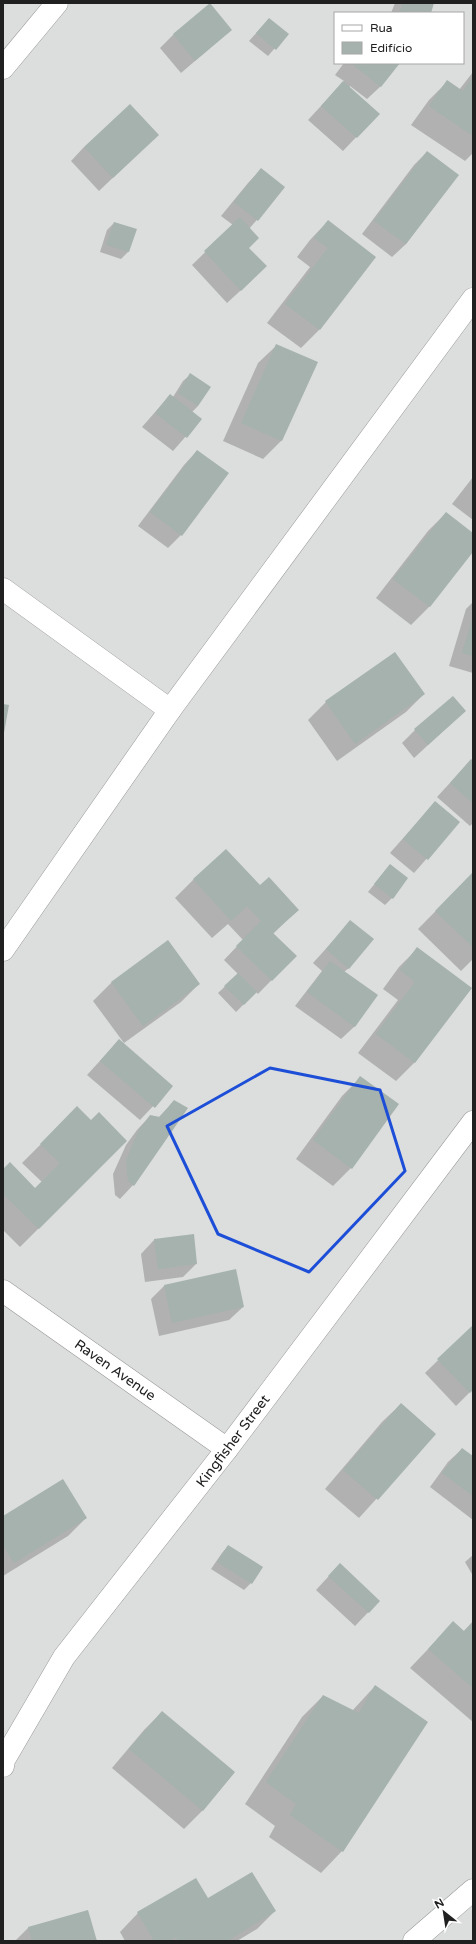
<svg xmlns="http://www.w3.org/2000/svg" width="476" height="1944" viewBox="0 0 476 1944" font-family="'Varela Round',sans-serif">
	<rect width="100%" height="100%" fill="#e6f0ef"/>
	<path fill="#dcdedd" fill-rule="evenodd" d="M3,3H473V1941H3ZM335,13H463V63H335Z"/>
	<g fill="#0003">
		<polygon points="395,3 433,3 430,13 391,13"/>
		<polygon points="269,19 287,34 268,56 249,41"/>
		<polygon points="231,30 181,73 160,48 174,34"/>
		<polygon points="344,63 399,63 381,86 367,99 350,86 349,88 378,114 343,151 308,120 344,81 335,75"/>
		<polygon points="473,72 473,153 465,161 411,125 429,100 447,82 459,90"/>
		<polygon points="84,147 144,148 99,191 71,161"/>
		<polygon points="427,152 458,175 406,244 392,257 362,234 414,165"/>
		<polygon points="261,169 284,188 249,229 248,248 252,280 227,303 192,265 233,225 221,216 248,183"/>
		<polygon points="328,221 375,257 319,330 301,348 267,323 310,267 297,257 310,240"/>
		<polygon points="114,223 135,230 128,252 121,259 100,252 107,230"/>
		<polygon points="277,345 316,363 281,441 263,459 223,441 258,363"/>
		<polygon points="190,375 198,406 192,412 201,419 173,451 142,427 170,395 173,397 183,381"/>
		<polygon points="197,451 181,535 168,548 138,526 184,465"/>
		<polygon points="473,477 473,520 452,504"/>
		<polygon points="446,513 473,534 473,550 429,607 411,625 376,598 428,531"/>
		<polygon points="473,602 473,673 449,666 466,609"/>
		<polygon points="424,694 406,712 337,761 308,720 326,702"/>
		<polygon points="465,711 414,758 402,743 415,730"/>
		<polygon points="471,760 473,762 473,823 470,826 437,797"/>
		<polygon points="435,802 459,822 414,873 390,853"/>
		<polygon points="390,865 392,898 385,905 368,892"/>
		<polygon points="473,873 473,959 461,971 418,929"/>
		<polygon points="194,879 260,887 297,910 273,934 295,956 258,994 256,992 236,1012 218,993 238,974 224,960 243,940 228,924 212,938 175,898"/>
		<polygon points="351,921 349,968 344,972 355,1026 341,1039 295,1006 322,971 313,963"/>
		<polygon points="168,941 199,984 181,1002 124,1043 93,1001 111,983"/>
		<polygon points="417,949 470,988 414,1063 396,1081 358,1053 398,1000 383,989 399,967"/>
		<polygon points="119,1040 172,1086 140,1120 87,1075"/>
		<polygon points="360,1078 351,1168 333,1186 296,1159 342,1096"/>
		<polygon points="174,1101 186,1108 133,1185 120,1199 115,1195 113,1174 126,1145 137,1130 150,1116 158,1118"/>
		<polygon points="77,1108 91,1121 126,1141 20,1247 3,1230 3,1170 35,1189 42,1182 22,1163"/>
		<polygon points="154,1240 196,1264 183,1277 145,1282 141,1254"/>
		<polygon points="164,1286 243,1307 229,1320 159,1336 151,1299"/>
		<polygon points="473,1326 473,1389 456,1406 425,1373"/>
		<polygon points="401,1404 435,1434 359,1518 325,1489 382,1422"/>
		<polygon points="462,1449 473,1458 473,1520 430,1487 448,1462"/>
		<polygon points="3,1517 86,1518 68,1536 3,1576"/>
		<polygon points="228,1546 251,1583 244,1590 211,1569 222,1553"/>
		<polygon points="473,1555 473,1576 465,1562"/>
		<polygon points="340,1564 379,1601 355,1626 316,1590"/>
		<polygon points="473,1621 473,1722 410,1668 453,1623 463,1632"/>
		<polygon points="375,1686 342,1851 321,1873 269,1837 275,1826 245,1804 302,1717 323,1696 352,1711"/>
		<polygon points="162,1712 234,1773 202,1811 184,1829 112,1768 144,1730"/>
		<polygon points="208,1899 275,1911 257,1929 237,1941 125,1941 120,1932 138,1913"/>
		<polygon points="87,1911 96,1941 15,1941 28,1928"/>
	</g>
	<g fill="#a5b2ae">
		<polygon points="210,3 232,30 195,61 173,34"/>
		<polygon points="403,3 434,3 431,13 399,13"/>
		<polygon points="269,18 289,34 276,50 256,33"/>
		<polygon points="351,63 400,63 381,87"/>
		<polygon points="473,77 473,136 429,106 447,80 463,91"/>
		<polygon points="343,81 380,114 357,138 321,106"/>
		<polygon points="130,104 159,135 113,178 84,147"/>
		<polygon points="427,151 459,175 406,244 374,221"/>
		<polygon points="261,168 285,187 258,221 234,202"/>
		<polygon points="240,217 259,238 249,248 267,266 241,291 204,251"/>
		<polygon points="328,220 376,257 320,330 285,304 328,248 314,238"/>
		<polygon points="114,222 137,229 129,252 106,245"/>
		<polygon points="276,344 318,362 282,441 241,423"/>
		<polygon points="190,373 211,387 198,406 178,393"/>
		<polygon points="170,394 202,419 187,438 155,413"/>
		<polygon points="197,450 229,473 182,536 150,512"/>
		<polygon points="446,512 473,533 473,552 430,607 393,579"/>
		<polygon points="473,617 473,656 462,653"/>
		<polygon points="395,652 425,694 355,744 325,701"/>
		<polygon points="453,696 466,711 428,745 414,729"/>
		<polygon points="3,704 9,705 4,733 3,733"/>
		<polygon points="471,759 473,761 473,803 450,783"/>
		<polygon points="435,801 460,822 428,860 403,839"/>
		<polygon points="226,849 260,885 269,877 299,910 273,933 297,956 272,981 236,946 261,921 247,906 231,921 193,879"/>
		<polygon points="390,864 408,878 393,899 374,884"/>
		<polygon points="473,872 473,947 435,911"/>
		<polygon points="350,920 374,939 349,969 326,949"/>
		<polygon points="168,940 200,984 143,1026 111,982"/>
		<polygon points="417,947 472,988 415,1063 376,1034 415,982 400,970"/>
		<polygon points="330,961 378,995 355,1027 307,992"/>
		<polygon points="238,973 257,992 244,1005 224,986"/>
		<polygon points="119,1039 173,1086 155,1108 100,1061"/>
		<polygon points="360,1076 399,1104 352,1169 313,1140"/>
		<polygon points="174,1100 188,1108 134,1186 128,1181 126,1160 139,1130 150,1115 160,1117"/>
		<polygon points="77,1106 91,1120 99,1112 127,1141 39,1229 3,1194 3,1169 10,1162 35,1188 60,1163 40,1144"/>
		<polygon points="194,1234 197,1264 158,1269 154,1239"/>
		<polygon points="236,1269 244,1307 172,1323 164,1285"/>
		<polygon points="473,1325 473,1390 470,1393 437,1359"/>
		<polygon points="401,1403 436,1434 378,1500 343,1470"/>
		<polygon points="462,1448 473,1456 473,1496 442,1473"/>
		<polygon points="63,1479 87,1518 14,1563 3,1545 3,1516"/>
		<polygon points="228,1545 263,1567 252,1584 217,1562"/>
		<polygon points="340,1563 380,1601 369,1613 328,1576"/>
		<polygon points="453,1621 464,1631 473,1622 473,1688 428,1649"/>
		<polygon points="375,1685 428,1722 343,1852 290,1815 296,1804 266,1782 323,1695 359,1713"/>
		<polygon points="162,1711 235,1772 203,1811 129,1749"/>
		<polygon points="252,1872 276,1911 227,1941 178,1941 176,1937 170,1941 154,1941 137,1912 196,1878 208,1898"/>
		<polygon points="88,1910 97,1941 32,1941 28,1927"/>
	</g>
	<g fill="none" stroke-linecap="round" stroke-linejoin="round">
		<defs>
			<g id="minor">
				<polyline points="3,68 57,3"/>
				<polyline points="3,589 170,710"/>
				<polyline points="3,950 170,710 473,299"/>
				<polyline points="3,1291 227,1449"/>
				<polyline points="3,1766 4,1760 64,1657 227,1449 473,1122"/>
			</g>
			<polyline id="tertiary" points="414,1941 473,1890"/>
		</defs>
		<use href="#minor" stroke="#9a9a9a" stroke-width="23"/>
		<use href="#tertiary" stroke="#9a9a9a" stroke-width="23"/>
		<use href="#minor" stroke="#fff" stroke-width="22"/>
		<use href="#tertiary" stroke="#fff" stroke-width="22"/>
	</g>
	<path fill="none" stroke="#1d4ed8" stroke-width="3" stroke-linejoin="round" d="M270,1068L380,1090L405,1171L309,1272L218,1234L167,1126Z"/>
	<g text-anchor="middle" dominant-baseline="central" stroke-width="4" stroke-linejoin="round" paint-order="stroke">
		<g font-size="14" fill="#202020" stroke="#fff">
			<text transform="translate(115 1370) rotate(35)">Raven Avenue</text>
			<text transform="translate(233 1441) rotate(-53)">Kingfisher Street</text>
		</g>
	</g>
	<rect width="476" height="1944" fill="none" stroke="#202020" stroke-width="8"/>
	<rect x="334" y="12" width="130" height="52" fill="#ffffff" stroke="#a6a6a6"/>
	<rect x="342" y="25" width="20" height="6" fill="#ffffff" stroke="#a6a6a6"/>
	<text x="370" y="32" font-size="12" fill="#202020">Rua</text>
	<rect x="342" y="42" width="20" height="12" fill="#a5b2ae" stroke="#a6a6a6"/>
	<text x="370" y="52" font-size="12" fill="#202020">Edifício</text>
	<g transform="translate(444 1912) rotate(330)" stroke="#ffffff" stroke-width="3" paint-order="stroke">
	<path d="M0-3L7 15L0 10L-7 15Z" fill="#202020"/>
	<text y="-6" font-size="11" font-weight="bold" text-anchor="middle" fill="#202020">N</text>
	</g>
</svg>
